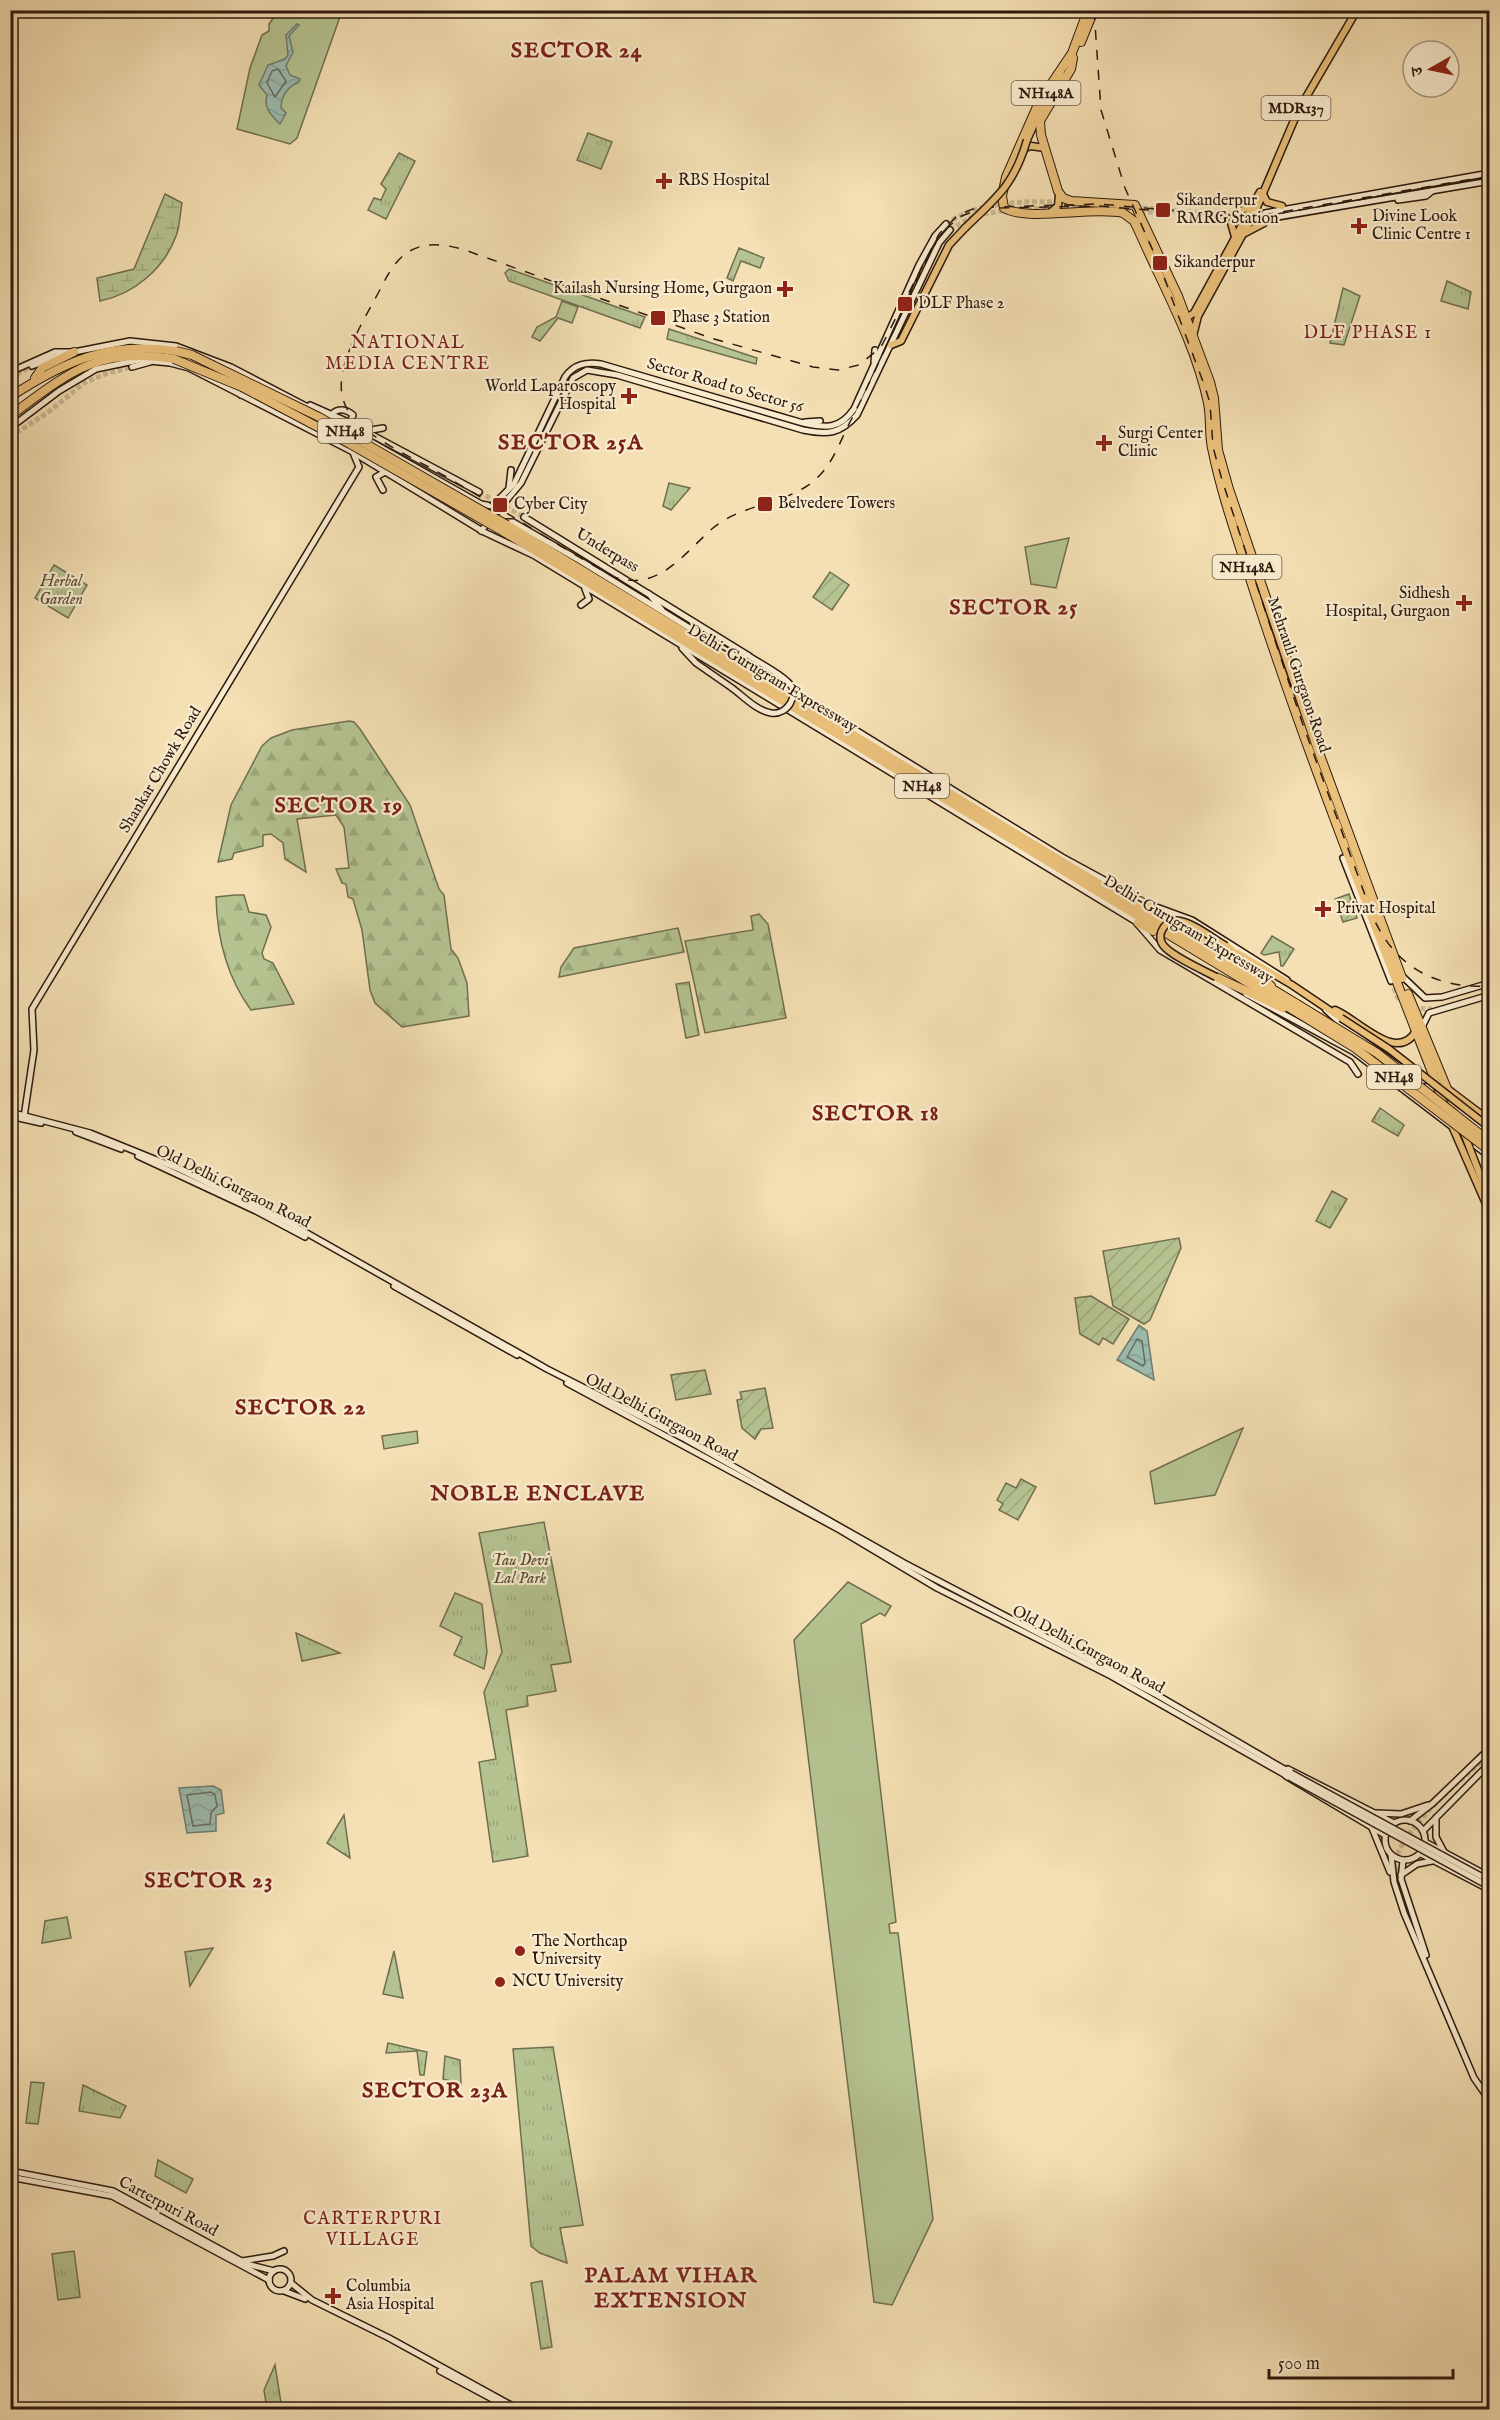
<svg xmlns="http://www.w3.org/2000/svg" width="1500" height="2420" viewBox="0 0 1500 2420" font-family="'IM FELL English','Noto Serif Devanagari',serif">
	<defs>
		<pattern id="forest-firs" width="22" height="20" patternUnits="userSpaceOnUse" patternTransform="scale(1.5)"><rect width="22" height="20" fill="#b5c391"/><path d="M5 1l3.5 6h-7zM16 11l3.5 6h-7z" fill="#9ca77c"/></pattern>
		<pattern id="wetland-marsh" width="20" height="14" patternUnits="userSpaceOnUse" patternTransform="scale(1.5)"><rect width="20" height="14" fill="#b5c391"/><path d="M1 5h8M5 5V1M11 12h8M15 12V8" fill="none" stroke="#9ca77c"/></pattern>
		<pattern id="park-tufts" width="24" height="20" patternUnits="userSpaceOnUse" patternTransform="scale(1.5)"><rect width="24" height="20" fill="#b5c391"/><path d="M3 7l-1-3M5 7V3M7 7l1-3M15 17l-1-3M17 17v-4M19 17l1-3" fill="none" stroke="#9ca77c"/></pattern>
		<pattern id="garden-furrows" width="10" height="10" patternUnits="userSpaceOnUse" patternTransform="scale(1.5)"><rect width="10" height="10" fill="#b5c391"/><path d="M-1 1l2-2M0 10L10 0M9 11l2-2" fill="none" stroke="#9ca77c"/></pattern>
		<pattern id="water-waves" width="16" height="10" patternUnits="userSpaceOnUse" patternTransform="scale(1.5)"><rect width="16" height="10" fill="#9cbdb0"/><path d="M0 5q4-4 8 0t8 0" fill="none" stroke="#87a296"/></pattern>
	</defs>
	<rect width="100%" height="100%" fill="#f4e0b4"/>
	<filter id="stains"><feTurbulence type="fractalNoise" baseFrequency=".00333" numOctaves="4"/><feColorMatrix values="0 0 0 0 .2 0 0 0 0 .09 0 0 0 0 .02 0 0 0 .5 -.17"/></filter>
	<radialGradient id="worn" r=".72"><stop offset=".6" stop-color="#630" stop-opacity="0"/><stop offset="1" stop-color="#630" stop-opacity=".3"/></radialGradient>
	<g fill="#b5c391" stroke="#706e50" stroke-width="1.5">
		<polygon points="278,11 342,11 297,138 290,144 237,129 250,68 262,35 269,31 269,24"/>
		<polygon points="1069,538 1056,588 1031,584 1025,547"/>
		<polygon points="1243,1428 1215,1495 1155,1504 1150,1472"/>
		<polygon points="848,1582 891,1606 885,1616 880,1613 861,1624 896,1922 889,1924 890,1933 898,1933 933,2219 892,2305 874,2302 794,1640"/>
	</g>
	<g fill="url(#forest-firs)" stroke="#706e50" stroke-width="1.5">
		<polygon points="349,721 354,722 360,729 410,805 439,889 444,895 451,949 458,958 467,983 469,1016 402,1027 375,1003 370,990 362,930 353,899 348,897 346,884 342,883 336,869 349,868 344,827 336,815 297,819 306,872 285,859 283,843 271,834 263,835 263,846 234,853 232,859 218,862 231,805 262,746 271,738 292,730"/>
		<path d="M235,895H244L249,912L266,915L271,927L262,953L264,959L273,963L294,1004L251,1010C226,976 217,938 216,897Z"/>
		<polygon points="759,914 768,924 786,1018 705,1033 685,941 753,930 751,916"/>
		<polygon points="678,928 684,952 559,977 561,967 574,948"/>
		<polygon points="689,982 699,1035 686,1038 676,984"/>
	</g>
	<path fill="url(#wetland-marsh)" stroke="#706e50" stroke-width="1.5" d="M165,194L182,203C180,213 180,226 176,236C164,269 134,294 100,301L97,278L134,269Z"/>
	<g fill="url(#park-tufts)" stroke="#706e50" stroke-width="1.5">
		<polygon points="588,133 612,142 601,169 577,160"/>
		<polygon points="399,153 415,161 386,219 368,210 374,198 381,200 386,189 381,184"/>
		<polygon points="739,248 764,258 760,268 741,261 733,281 727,278"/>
		<polygon points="509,269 645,317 640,328 509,281 505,273"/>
		<polygon points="1447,281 1471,292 1468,309 1441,301"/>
		<polygon points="1343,288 1360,296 1344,345 1330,343"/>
		<polygon points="562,301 578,307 572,323 558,318 540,341 532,337 537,327 556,317"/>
		<polygon points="669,329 757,358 756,364 667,339"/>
		<polygon points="669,483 690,488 671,510 663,506"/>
		<polygon points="54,565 87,585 68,618 35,598"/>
		<polygon points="1272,936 1294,949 1283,966 1281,966 1279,952 1264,955 1261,953"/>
		<polygon points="1380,1108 1404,1125 1398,1136 1372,1121"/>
		<polygon points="1332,1191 1347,1199 1330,1228 1316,1221"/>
		<polygon points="417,1431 418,1443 384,1449 382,1436"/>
		<polygon points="544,1522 571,1662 551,1665 556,1691 527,1696 528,1706 506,1710 528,1856 493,1862 479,1762 496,1759 484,1692 502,1652 479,1533"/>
		<polygon points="455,1593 482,1604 487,1652 484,1669 454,1655 462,1637 440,1626"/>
		<polygon points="296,1633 340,1653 302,1661"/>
		<polygon points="344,1815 350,1858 327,1843"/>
		<polygon points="67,1917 71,1938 42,1943 45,1921"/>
		<polygon points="213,1948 190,1986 185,1952"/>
		<polygon points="394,1951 403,1998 383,1994"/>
		<polygon points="388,2043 427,2052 424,2075 420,2075 417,2051 386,2053"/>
		<polygon points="553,2047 583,2225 560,2228 567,2263 540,2253 531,2246 513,2049"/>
		<polygon points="445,2056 460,2060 461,2084 443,2079"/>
		<polygon points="31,2082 44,2083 38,2124 26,2123"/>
		<polygon points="83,2085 126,2106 120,2118 79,2111"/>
		<polygon points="158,2160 193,2179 186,2193 155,2176"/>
		<polygon points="74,2251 80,2297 58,2300 52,2254"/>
		<polygon points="542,2281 552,2347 541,2349 531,2283"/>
		<polygon points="275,2365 282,2409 267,2409 264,2390"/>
	</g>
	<g fill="url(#garden-furrows)" stroke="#706e50" stroke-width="1.5">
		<polygon points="830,572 849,585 832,610 813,597"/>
		<polygon points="1349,894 1357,918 1343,922 1335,899"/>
		<polygon points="1179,1238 1181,1248 1150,1320 1144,1324 1113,1306 1103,1251"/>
		<polygon points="1091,1296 1129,1319 1113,1344 1103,1338 1099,1345 1080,1334 1075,1298"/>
		<polygon points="705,1370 711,1394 676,1400 671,1375"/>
		<polygon points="765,1388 773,1428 761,1429 755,1439 742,1428 737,1400 742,1399 740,1392"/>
		<polygon points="1021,1479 1036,1487 1018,1520 999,1510 1003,1504 997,1500 1006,1483 1016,1488"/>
	</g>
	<g fill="url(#water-waves)" stroke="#6f7b6f" stroke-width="1.5">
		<path d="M297,24L299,25L289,36L293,52L286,66L290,75L300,79L299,82C288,86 281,96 281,108L286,113L280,124C272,116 263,108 267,95L259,85L268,65L285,59L288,55L286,35Z"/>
		<polygon points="1139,1325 1147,1331 1154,1380 1117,1360"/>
		<polygon points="213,1786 221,1790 224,1813 216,1815 216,1831 187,1833 179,1788"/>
	</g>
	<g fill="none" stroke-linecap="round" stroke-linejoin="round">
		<g stroke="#646b5f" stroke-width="1.5">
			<polygon points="278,69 286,81 275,97 267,83 272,71"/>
			<polygon points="1137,1339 1142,1341 1145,1363 1143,1366 1127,1357"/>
			<polygon points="211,1792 215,1795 217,1806 211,1813 210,1824 193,1826 187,1795"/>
		</g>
		<g stroke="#ccb893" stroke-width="5" stroke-dasharray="5 2.5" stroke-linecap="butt">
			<polyline points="1135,207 1232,216 1265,213"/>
			<polyline points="1019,209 1097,208"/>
			<polyline points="1118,209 1160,213"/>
			<polyline points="1229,219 1266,219"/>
			<path d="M946,224C978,201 1024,201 1063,202"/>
			<polyline points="950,230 973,216 1007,210"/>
			<polyline points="10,378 32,366"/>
			<polyline points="10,437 50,411 84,383 105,374 132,367"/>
			<polyline points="479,492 524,517"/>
			<polyline points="1391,981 1398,998 1405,1004"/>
			<polyline points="1413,1008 1432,1009"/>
			<polyline points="1397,1867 1410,1913"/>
			<path d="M1394,1869C1396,1831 1462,1780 1490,1754"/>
		</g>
		<defs>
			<g id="secondary">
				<polyline points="1398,200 1426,196 1432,191"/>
				<polyline points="1265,213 1490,173"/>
				<polyline points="1266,219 1490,181"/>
				<polyline points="874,362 875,350"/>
				<polyline points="32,366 63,354"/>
				<polyline points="132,367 150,362"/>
				<path d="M10,372L55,352H74L130,341L176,346L231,367L325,416L481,504L492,506L514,484L565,377C574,364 586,362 601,364L803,423C826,428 839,430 854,409L919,265L935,236L946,224"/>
				<polyline points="241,395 247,395 279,410 285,403 284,397"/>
				<polyline points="310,405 346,421 479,492"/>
				<path d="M332,414C338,408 346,409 353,415L350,423"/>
				<polyline points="805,422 820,421"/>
				<polyline points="10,428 59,391 96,369 139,360 170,363 189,368 351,451 484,532 535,556 1135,921 1160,950 1350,1062 1358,1074"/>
				<polyline points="365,431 383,428"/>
				<polyline points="509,488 511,470"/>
				<polyline points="383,490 376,477 385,472"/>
				<polyline points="524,517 749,656"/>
				<polyline points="503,522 513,522 579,560 1062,857 1130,894"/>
				<path d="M481,531L521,483L573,378L587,370L617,375L803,430C828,435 840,434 857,415L939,243L950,230"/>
				<polyline points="649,594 662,610"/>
				<polyline points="581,605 589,599 585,589"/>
				<polyline points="682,648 696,663 732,688"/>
				<polyline points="1343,858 1391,981"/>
				<polyline points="1151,905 1192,920 1287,980"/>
				<polyline points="1401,975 1425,998 1442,997 1490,983"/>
				<polyline points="1246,994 1354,1052 1451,1126"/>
				<polyline points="1326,1010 1347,1029 1421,1082 1430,1078"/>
				<polyline points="1422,1027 1429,1013 1490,995"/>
				<polyline points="1455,1108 1490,1135"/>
				<polyline points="10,1112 90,1133 179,1169 289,1223 547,1369 685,1439 904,1563 1157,1695 1291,1773"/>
				<polyline points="10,1116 41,1123"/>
				<polyline points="24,1117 34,1050 32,1009 359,467 354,455"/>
				<polyline points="76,1132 121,1149"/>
				<polyline points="1476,1141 1476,1146 1490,1157"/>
				<polyline points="138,1156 256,1211 305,1237"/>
				<polyline points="394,1286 517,1355"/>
				<polyline points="567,1383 840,1530 937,1588 1111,1676 1289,1777"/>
				<polyline points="1288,1769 1394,1823"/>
				<polyline points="1286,1776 1385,1835"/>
				<polyline points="1376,1813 1401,1814 1428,1805"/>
				<polyline points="1436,1818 1436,1837 1444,1852"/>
				<circle cx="1405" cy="1840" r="20"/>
				<polyline points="1410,1821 1433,1803 1490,1748"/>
				<polyline points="1372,1828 1390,1872"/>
				<polyline points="1423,1831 1490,1763"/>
				<polyline points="1425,1842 1490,1877"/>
				<polyline points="1421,1854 1490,1890"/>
				<polyline points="1391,1855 1394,1882 1404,1913 1474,2078 1490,2101"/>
				<polyline points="1403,1861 1401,1879 1426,1955"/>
				<polyline points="1401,1875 1417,1864 1432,1861"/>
				<polyline points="10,2171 113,2191 247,2264 274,2271"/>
				<polyline points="10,2177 112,2196 269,2280"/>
				<polyline points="242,2261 273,2256 284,2251"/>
				<circle cx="280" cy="2280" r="11"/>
				<polyline points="291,2283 312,2300 389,2338 520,2410"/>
				<polyline points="284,2291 305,2299"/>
				<polyline points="440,2371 498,2402"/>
			</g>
			<g id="primary">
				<polyline points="1027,140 1043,105 1063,76"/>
				<polyline points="1022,149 1031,146 1045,148"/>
				<polyline points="1263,194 1267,202 1282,206"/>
				<polyline points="1051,212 1058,206 1059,195"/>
				<polyline points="1239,213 1255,200"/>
				<polyline points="1231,223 1235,237"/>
				<polyline points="1243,234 1264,223"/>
				<polyline points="1186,318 1194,313 1260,192"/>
				<polyline points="1193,336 1198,316 1255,212 1298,111 1357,10"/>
				<polyline points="891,345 901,341 949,245 965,228"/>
				<polyline points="1238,953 1292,985 1341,1018"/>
				<path d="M1335,1010C1359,1020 1397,1064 1416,1031"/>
				<polyline points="1449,1090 1490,1121"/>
				<polyline points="1457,1115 1490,1201"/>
				<polyline points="1449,1119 1490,1213"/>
			</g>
			<g id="highway">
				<path d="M1088,10L1072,53L1039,102L1006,177L1002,196L1004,208C1029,222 1092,206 1123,213L1134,221L1141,236C1165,290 1196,345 1208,403C1211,418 1209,434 1212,448C1222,498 1240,546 1255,594C1311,765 1377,931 1442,1098"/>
				<polyline points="1081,42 1094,10"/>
				<polyline points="1073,58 1071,69 1040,121 1041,135 1058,191 1063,198 1071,201 1135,205 1178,296 1210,382 1214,398 1218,450 1229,489 1317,747 1402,978"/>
				<polyline points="35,378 42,368 74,352"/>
				<path d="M10,397C65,361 109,341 176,351"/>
				<path d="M10,416C68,373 98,346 174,359"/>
				<polyline points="507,525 1297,1004"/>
				<polyline points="504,532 1293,1010"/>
				<polyline points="1115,892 1133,896"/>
				<polyline points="1140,901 1200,936 1222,958"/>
				<polyline points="1138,923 1153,931"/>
				<polyline points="1226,946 1271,986"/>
				<polyline points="1216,977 1283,1008"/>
				<polyline points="1408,994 1455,1108"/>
			</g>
		</defs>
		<use href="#secondary" stroke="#2c190e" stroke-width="8"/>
		<use href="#primary" stroke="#2c190e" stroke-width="9"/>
		<use href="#highway" stroke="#2c190e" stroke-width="10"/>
		<use href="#secondary" stroke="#f8ebce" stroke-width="5"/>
		<use href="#primary" stroke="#eac07a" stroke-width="6"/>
		<use href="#highway" stroke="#eac07a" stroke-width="8"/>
		<g stroke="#2c190e" stroke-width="1.5" stroke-dasharray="10 10" stroke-linecap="butt">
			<path d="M1094,10L1101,110L1125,188L1159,264L1205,387L1210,403L1213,447L1222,480L1302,722L1373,917C1395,967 1436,989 1490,986"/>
			<path d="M1490,176L1252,217L1098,204L994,207L973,209L958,215L939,234L881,347L859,365L838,370L813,367L711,338L462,249C421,238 400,248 382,286C367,315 336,362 342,395C344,405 350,416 357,422C381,445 422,462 450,479C505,511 558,546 614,577C659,592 683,554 713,528C744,502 791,505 819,476C834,461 841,439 851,420C882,360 907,295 940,235L959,217L974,211L994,208L1098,206L1253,218L1490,177"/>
		</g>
		<defs>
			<g id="secondary-bridge">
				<path d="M732,688C743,696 757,711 771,713C787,716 801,694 788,682C778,672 761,664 749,656"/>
				<polyline points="1291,1773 1490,1881"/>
				<polyline points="1289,1777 1490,1887"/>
			</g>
			<g id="primary-bridge">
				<path d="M965,228C997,197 1014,185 1027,140"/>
				<path d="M1216,977C1203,970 1171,956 1163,945C1155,934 1167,917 1180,921C1195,924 1212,938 1226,946"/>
				<polyline points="1341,1018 1389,1049 1490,1128"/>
			</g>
			<g id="highway-bridge">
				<polyline points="176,351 192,355 319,417 507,525"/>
				<polyline points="174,359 242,387 350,444 504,532"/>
				<polyline points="1297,1004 1377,1053 1490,1142"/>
				<polyline points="1293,1010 1355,1048 1490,1151"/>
			</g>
		</defs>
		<use href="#secondary-bridge" stroke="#2c190e" stroke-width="8" stroke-linecap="butt"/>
		<use href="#primary-bridge" stroke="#2c190e" stroke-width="9" stroke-linecap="butt"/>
		<use href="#highway-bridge" stroke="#2c190e" stroke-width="10" stroke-linecap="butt"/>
		<use href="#secondary-bridge" stroke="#f8ebce" stroke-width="5"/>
		<use href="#primary-bridge" stroke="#eac07a" stroke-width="6"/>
		<use href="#highway-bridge" stroke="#eac07a" stroke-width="8"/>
	</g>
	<g fill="#8f2418" stroke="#f8ebce" stroke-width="2">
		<path d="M661 172h6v6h6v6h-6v6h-6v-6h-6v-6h6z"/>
		<rect x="1155" y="202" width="16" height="16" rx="3"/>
		<path d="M1356 217h6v6h6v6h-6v6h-6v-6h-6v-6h6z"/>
		<rect x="1152" y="255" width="16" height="16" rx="3"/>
		<path d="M782 280h6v6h6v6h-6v6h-6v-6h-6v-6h6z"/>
		<rect x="897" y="296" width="16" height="16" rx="3"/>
		<rect x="650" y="310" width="16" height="16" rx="3"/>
		<path d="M626 387h6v6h6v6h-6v6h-6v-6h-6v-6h6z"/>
		<path d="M1101 434h6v6h6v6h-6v6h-6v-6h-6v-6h6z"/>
		<rect x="757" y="496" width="16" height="16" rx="3"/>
		<rect x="492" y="497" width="16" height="16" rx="3"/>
		<path d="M1461 594h6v6h6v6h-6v6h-6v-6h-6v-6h6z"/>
		<path d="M1320 900h6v6h6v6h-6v6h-6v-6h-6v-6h6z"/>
		<circle cx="520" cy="1951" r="6"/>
		<circle cx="500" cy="1982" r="6"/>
		<path d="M330 2287h6v6h6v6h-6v6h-6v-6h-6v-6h6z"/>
	</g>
	<g text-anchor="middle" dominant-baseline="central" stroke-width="4.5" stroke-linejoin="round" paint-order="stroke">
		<g fill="#f8ebce" stroke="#695848" stroke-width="1.5">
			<rect x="1011.5" y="81" width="69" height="24" rx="4.5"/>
			<rect x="1261.5" y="96" width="69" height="24" rx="4.5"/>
			<rect x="318" y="419" width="54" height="24" rx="4.5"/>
			<rect x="1212.5" y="555" width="69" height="24" rx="4.5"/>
			<rect x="895" y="774" width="54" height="24" rx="4.5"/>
			<rect x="1367" y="1065" width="54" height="24" rx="4.5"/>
		</g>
		<g font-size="15" font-weight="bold" fill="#2c190e">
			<text x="1046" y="93">NH148A</text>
			<text x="1296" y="108">MDR137</text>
			<text x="345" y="431">NH48</text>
			<text x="1247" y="567">NH148A</text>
			<text x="922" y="786">NH48</text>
			<text x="1394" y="1077">NH48</text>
		</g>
		<g font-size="16" fill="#2c190e" stroke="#f8ebce" text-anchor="start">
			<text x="678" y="181">RBS Hospital</text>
			<text x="1176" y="201">Sikanderpur<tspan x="1176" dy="18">RMRG Station</tspan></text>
			<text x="1372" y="217">Divine Look<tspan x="1372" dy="18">Clinic Centre 1</tspan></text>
			<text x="1174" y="263">Sikanderpur</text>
			<text x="772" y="289" text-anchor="end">Kailash Nursing Home, Gurgaon</text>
			<text x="918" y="304">DLF Phase 2</text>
			<text x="672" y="318">Phase 3 Station</text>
			<text x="616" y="387" text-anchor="end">World Laparoscopy<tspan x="616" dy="18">Hospital</tspan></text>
			<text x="1118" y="434">Surgi Center<tspan x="1118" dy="18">Clinic</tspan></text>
			<text x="778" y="504">Belvedere Towers</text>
			<text x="514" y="505">Cyber City</text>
			<text x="1450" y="594" text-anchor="end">Sidhesh<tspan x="1450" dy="18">Hospital, Gurgaon</tspan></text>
			<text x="1336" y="909">Privat Hospital</text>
			<text x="532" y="1942">The Northcap<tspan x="532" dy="18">University</tspan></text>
			<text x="512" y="1982">NCU University</text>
			<text x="346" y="2287">Columbia<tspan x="346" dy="18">Asia Hospital</tspan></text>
		</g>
		<g font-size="16" fill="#2c190e" stroke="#f8ebce">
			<text transform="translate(725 386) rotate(16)">Sector Road to Sector 56</text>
			<text transform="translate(607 551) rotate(31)">Underpass</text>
			<text transform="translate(1298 675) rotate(71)">Mehrauli Gurgaon Road</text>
			<text transform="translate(772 679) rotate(31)">Delhi-Gurugram Expressway</text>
			<text transform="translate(161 770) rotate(-59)">Shankar Chowk Road</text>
			<text transform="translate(1188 930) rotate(31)">Delhi-Gurugram Expressway</text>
			<text transform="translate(233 1187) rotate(26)">Old Delhi Gurgaon Road</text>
			<text transform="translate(661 1418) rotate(28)">Old Delhi Gurgaon Road</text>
			<text transform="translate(1088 1650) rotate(28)">Old Delhi Gurgaon Road</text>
			<text transform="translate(168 2207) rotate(28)">Carterpuri Road</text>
		</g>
		<g font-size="16" font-style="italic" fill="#554c35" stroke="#f8ebce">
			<text x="61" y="582">Herbal<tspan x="61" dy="18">Garden</tspan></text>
			<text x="520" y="1561">Tau Devi<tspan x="520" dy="18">Lal Park</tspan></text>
		</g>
		<g font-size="18" letter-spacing="1.5" fill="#7a1f14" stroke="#f8ebce">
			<text x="1368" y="333">DLF PHASE 1</text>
			<text x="408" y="343">NATIONAL<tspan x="408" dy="21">MEDIA CENTRE</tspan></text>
			<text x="373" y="2219">CARTERPURI<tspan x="373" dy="21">VILLAGE</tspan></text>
		</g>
		<g font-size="22" font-weight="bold" letter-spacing="1.5" fill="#7a1f14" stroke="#f8ebce">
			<text x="577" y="51">SECTOR 24</text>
			<text x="571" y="443">SECTOR 25A</text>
			<text x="1014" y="608">SECTOR 25</text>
			<text x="339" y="806">SECTOR 19</text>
			<text x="876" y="1114">SECTOR 18</text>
			<text x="301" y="1408">SECTOR 22</text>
			<text x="538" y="1494">NOBLE ENCLAVE</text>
			<text x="209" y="1881">SECTOR 23</text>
			<text x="435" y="2091">SECTOR 23A</text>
			<text x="671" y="2276">PALAM VIHAR<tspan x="671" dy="25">EXTENSION</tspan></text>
		</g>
	</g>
	<rect width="1500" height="2420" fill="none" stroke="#f4e0b4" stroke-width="36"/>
	<rect x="12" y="12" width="1476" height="2396" fill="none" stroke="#2c190e" stroke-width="3"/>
	<rect x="18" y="18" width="1464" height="2384" fill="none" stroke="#2c190e" stroke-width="1.5"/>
	<g transform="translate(1431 69) rotate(261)"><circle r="28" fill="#f8ebce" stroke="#a69781" stroke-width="1.5"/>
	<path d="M0-4.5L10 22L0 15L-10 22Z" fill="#8f2418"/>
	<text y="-9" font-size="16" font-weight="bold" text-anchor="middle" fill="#2c190e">उ</text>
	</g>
	<path d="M1269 2369v9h184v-9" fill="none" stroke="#2c190e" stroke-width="3"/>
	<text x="1278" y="2369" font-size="18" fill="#2c190e" stroke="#f8ebce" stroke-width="4.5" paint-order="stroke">500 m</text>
	<rect width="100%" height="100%" filter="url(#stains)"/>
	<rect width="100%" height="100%" fill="url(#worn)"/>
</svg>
